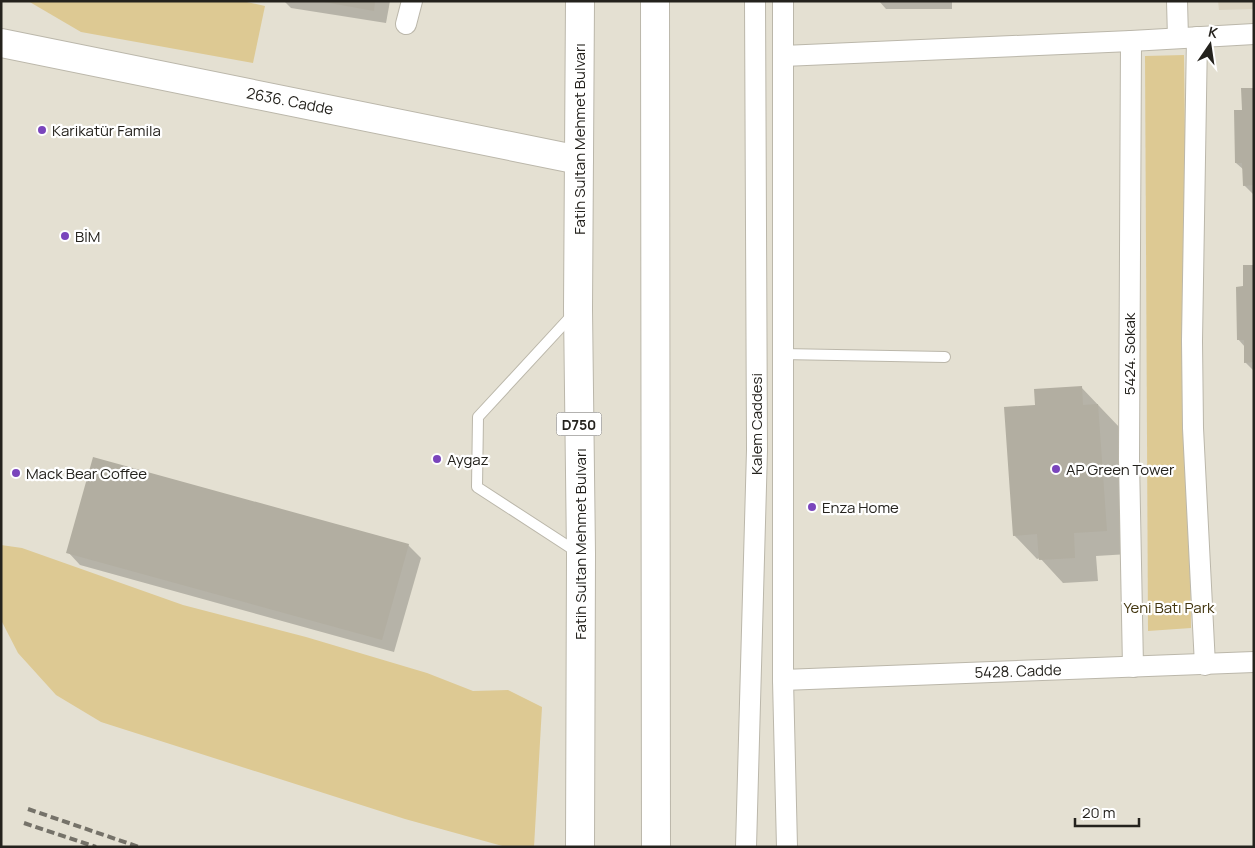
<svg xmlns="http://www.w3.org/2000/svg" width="1255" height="848" viewBox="0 0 1255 848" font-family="Manrope,sans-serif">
	<rect width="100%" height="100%" fill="#e4e0d2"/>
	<polygon fill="#dbd3c0" points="1218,1 1254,1 1254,9 1219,10"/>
	<g fill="#ddc993">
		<polygon points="28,1 242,1 265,6 253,63 81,32"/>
		<polygon points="1184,55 1191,628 1148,631 1145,56"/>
		<polygon points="1,545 22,548 183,605 306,637 427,673 473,691 508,690 542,707 534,847 506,847 405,819 101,722 56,695 18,653 1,620"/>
	</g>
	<g fill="#0003">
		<polygon points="284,1 390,1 386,23 291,8"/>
		<polygon points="879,1 952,1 952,9 886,9"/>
		<polygon points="1254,89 1254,195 1244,185 1244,170 1236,163 1243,111"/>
		<polygon points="1254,266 1254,371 1245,362 1245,347 1238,339 1244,288"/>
		<polygon points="1081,387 1121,429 1129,554 1096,556 1098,581 1063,583 1040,558 1037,559 1014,535 1037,406"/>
		<polygon points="408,545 421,558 394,652 80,565 68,552"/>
	</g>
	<g fill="#b2aea1">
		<polygon points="319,1 375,1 374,11"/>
		<polygon points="1241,88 1254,88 1254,185 1243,186 1242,163 1235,163 1234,110 1242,110"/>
		<polygon points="1243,265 1254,265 1254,362 1244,363 1244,340 1237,340 1236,287 1243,286"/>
		<polygon points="1082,386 1083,405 1098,404 1107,531 1074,533 1075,558 1039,560 1037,534 1013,536 1004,407 1035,405 1034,389"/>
		<polygon points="93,457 409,544 382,640 66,553"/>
	</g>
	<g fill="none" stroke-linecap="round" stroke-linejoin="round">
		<defs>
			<g id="lane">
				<polyline points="574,313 478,417 477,487 577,552"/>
				<polyline points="782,354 945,357"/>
			</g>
			<g id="street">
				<polyline points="783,1 783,680 787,847"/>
				<polyline points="1177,1 1178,38"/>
				<polyline points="406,24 412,1"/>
				<polyline points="1197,37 1192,341 1193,428 1205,665"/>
				<polyline points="1131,41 1129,460 1133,667"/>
				<polyline points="783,56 1131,41 1254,34"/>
				<polyline points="783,680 1254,662"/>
				<polyline points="746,847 757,450 755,1"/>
			</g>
			<polyline id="secondary" points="1,43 579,160"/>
			<g id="highway">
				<polyline points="580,1 578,309 581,554 580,847"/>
				<polyline points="655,1 656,847"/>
			</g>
		</defs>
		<use href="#lane" stroke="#bbb7aa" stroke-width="12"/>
		<use href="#street" stroke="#bbb7aa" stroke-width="22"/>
		<use href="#secondary" stroke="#bbb7aa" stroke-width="30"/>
		<use href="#highway" stroke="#bbb7aa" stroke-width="30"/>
		<use href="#lane" stroke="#fff" stroke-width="10"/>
		<use href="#street" stroke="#fff" stroke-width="20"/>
		<use href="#secondary" stroke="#fff" stroke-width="28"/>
		<use href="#highway" stroke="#fff" stroke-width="28"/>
		<g stroke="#757269" stroke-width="4" stroke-dasharray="8 4" stroke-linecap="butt">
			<polyline points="28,809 139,847"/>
			<polyline points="24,823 96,847"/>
		</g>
	</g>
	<g fill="#7a45bc" stroke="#fff" stroke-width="2">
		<circle cx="42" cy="130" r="5"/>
		<circle cx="65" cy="236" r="5"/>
		<circle cx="437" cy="459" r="5"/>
		<circle cx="1056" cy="469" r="5"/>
		<circle cx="16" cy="473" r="5"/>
		<circle cx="812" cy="507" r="5"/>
	</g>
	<g text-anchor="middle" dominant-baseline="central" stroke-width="4.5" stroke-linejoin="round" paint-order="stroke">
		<rect fill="#fff" stroke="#666461" stroke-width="1" x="556.5" y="412.5" width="45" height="23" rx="4"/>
		<g font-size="14" font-weight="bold" fill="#24221d">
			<text x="579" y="424">D750</text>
		</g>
		<g font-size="15" fill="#24221d" stroke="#fff">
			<text transform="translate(290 101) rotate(11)">2636. Cadde</text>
			<text transform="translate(579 139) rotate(-90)">Fatih Sultan Mehmet Bulvarı</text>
			<text transform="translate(1129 354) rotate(-90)">5424. Sokak</text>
			<text transform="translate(756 424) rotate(-90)">Kalem Caddesi</text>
			<text transform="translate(580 544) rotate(-90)">Fatih Sultan Mehmet Bulvarı</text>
			<text transform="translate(1018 671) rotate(-2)">5428. Cadde</text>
		</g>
		<g font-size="15" fill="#24221d" stroke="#fff" text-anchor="start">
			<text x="52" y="130">Karikatür Famila</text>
			<text x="75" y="236">BİM</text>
			<text x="447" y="459">Aygaz</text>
			<text x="1066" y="469">AP Green Tower</text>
			<text x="26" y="473">Mack Bear Coffee</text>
			<text x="822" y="507">Enza Home</text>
		</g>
		<g font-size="15" fill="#41340d" stroke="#fff">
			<text x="1169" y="607">Yeni Batı Park</text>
		</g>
	</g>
	<rect width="1255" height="848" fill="none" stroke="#24221d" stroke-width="5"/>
	<g transform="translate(1210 45) rotate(13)" stroke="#ffffff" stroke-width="4" paint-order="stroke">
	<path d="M0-4L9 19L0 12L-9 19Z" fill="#24221d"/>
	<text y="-8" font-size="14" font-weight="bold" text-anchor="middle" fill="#24221d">K</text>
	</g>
	<path d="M1075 818v8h64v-8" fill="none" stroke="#24221d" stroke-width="2.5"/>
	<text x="1082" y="818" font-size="15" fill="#24221d" stroke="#ffffff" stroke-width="4" paint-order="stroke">20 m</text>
</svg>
